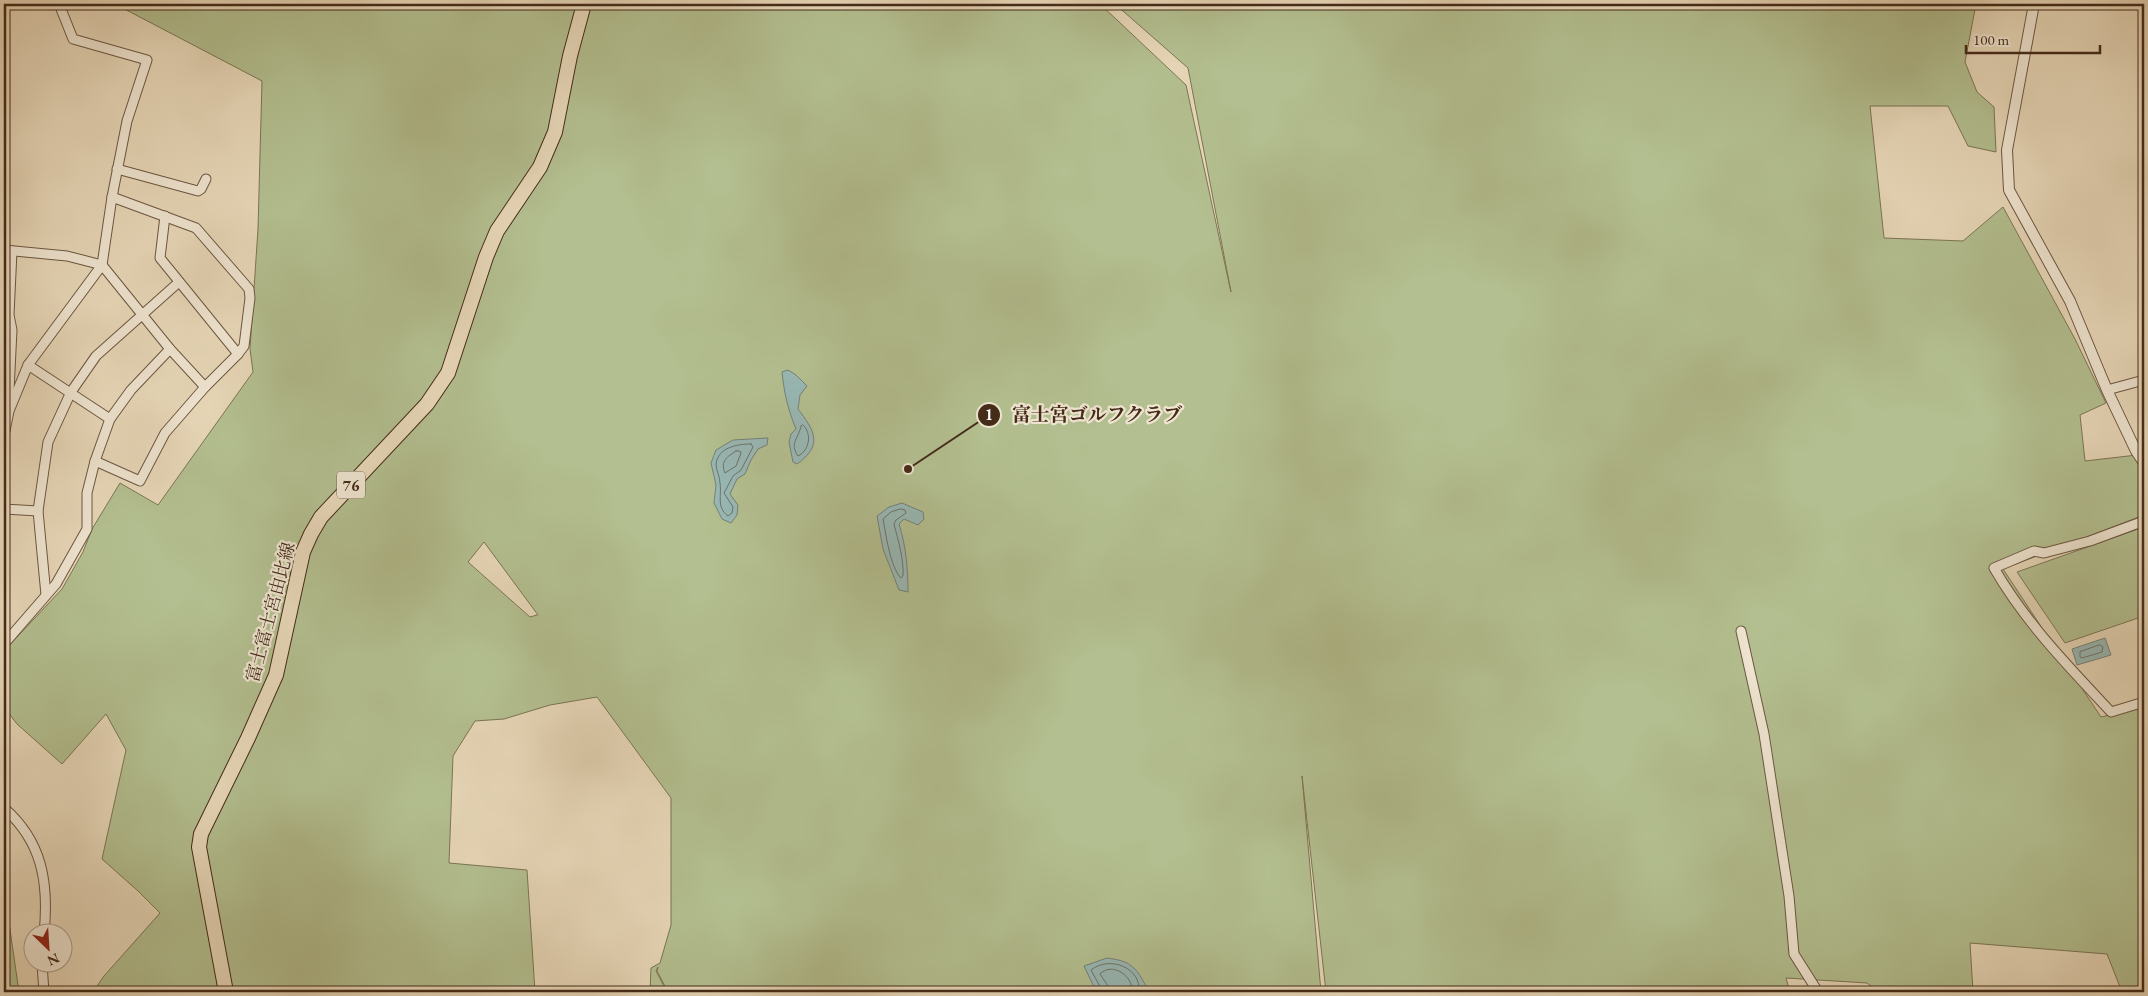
<svg xmlns="http://www.w3.org/2000/svg" width="2148" height="996" viewBox="0 0 2148 996" font-family="'EB Garamond','Noto Serif JP',serif">
	<rect width="100%" height="100%" fill="#e7d7b8"/>
	<filter id="stains"><feTurbulence type="fractalNoise" baseFrequency=".004" numOctaves="4"/><feColorMatrix values="0 0 0 0 .2 0 0 0 0 .09 0 0 0 0 .02 0 0 0 .5 -.17"/></filter>
	<radialGradient id="worn" r=".72"><stop offset=".6" stop-color="#630" stop-opacity="0"/><stop offset="1" stop-color="#630" stop-opacity=".3"/></radialGradient>
	<g fill="#b3bf90" stroke="#7c7554" fill-rule="evenodd">
		<path d="M115,4H1100L1186,85L1231,292L1188,68L1115,4H1976L1965,62L1977,92L1994,107L1996,152L1968,146L1948,106H1870L1884,238L1963,241L2003,207L2075,339L2106,403L2080,415L2085,461L2137,455L2144,470V515L2003,569L2101,717L2144,707V992H2122L2107,954L1970,943L1973,992H1879L1867,983L1786,978L1790,992H1326L1302,776L1321,992H668L657,971L658,967L656,971L667,992H650L651,968L660,963L671,925V798L597,697L550,705L504,719L475,721L453,756L449,863L527,870L535,992H93L104,976L160,913L138,891L102,859L126,750L106,714L62,764L17,724L4,707V651L62,589L83,552L92,529L120,483L158,505L253,372L250,349L258,229L262,81ZM484,542L538,615H537L530,617L468,562Z"/>
		<polygon points="2144,527 2144,616 2065,643 2017,572"/>
		<polygon points="4,890 5,895 19,992 4,992"/>
	</g>
	<g fill="#98b8b5" stroke="#768077">
		<path d="M788,370L796,375L807,386L800,395L798,409C814,430 824,445 797,464L793,462L789,442L791,434L796,429C788,410 784,392 782,372Z"/>
		<polygon points="768,438 767,445 758,449 751,460 745,474 737,479 730,494 738,505 737,515 731,523 722,519 714,503 716,485 711,463 716,450 733,440"/>
		<path d="M902,503L923,512L924,519L918,525L904,519L899,524C906,546 908,569 908,592L899,590L883,549L877,516L889,507Z"/>
		<polygon points="2105,638 2111,655 2077,665 2072,649"/>
		<path d="M1107,958C1131,961 1136,967 1147,988L1141,992H1101L1094,987L1084,966Z"/>
	</g>
	<g fill="none" stroke-linecap="round" stroke-linejoin="round">
		<g stroke="#6e7267" stroke-width="1">
			<path d="M803,425C812,433 810,450 798,456C789,443 799,438 801,426Z"/>
			<path d="M751,444L753,447L741,470L733,476L724,493L733,507L732,513L728,516C716,507 722,496 720,483C720,477 716,470 716,464C718,447 738,444 751,444Z"/>
			<path d="M736,451H740L741,453L736,466L725,473C720,461 727,457 736,451Z"/>
			<path d="M901,509L905,510L906,513L896,520L894,524C898,540 904,559 903,576L901,578C890,567 886,534 883,519L891,512Z"/>
			<polygon points="2100,645 2103,647 2102,652 2082,658 2080,657 2080,652"/>
			<path d="M1103,992L1091,970C1110,955 1142,968 1139,992"/>
			<path d="M1109,992L1108,986L1100,974C1113,961 1134,977 1132,992"/>
		</g>
		<defs>
			<g id="minor">
				<polyline points="117,169 198,191 201,189 206,179"/>
				<polyline points="165,216 160,258 238,354"/>
				<polyline points="4,250 67,256 102,265 170,349 205,387"/>
				<polyline points="12,251 9,315 12,330 9,391 13,400"/>
				<polyline points="28,365 110,419"/>
				<polyline points="2107,390 2144,380"/>
				<polyline points="95,461 110,419 131,390 170,349"/>
				<polyline points="4,467 4,436 9,411 28,365 102,265 112,197 127,121 147,60 73,39 59,4"/>
				<polyline points="4,509 38,511"/>
				<path d="M2144,521L2090,541L2044,553L2034,551L1994,568C2025,622 2069,667 2111,712L2144,702"/>
				<polyline points="46,595 38,511 48,442 71,392 96,356 179,282"/>
				<polyline points="1741,631 1764,734 1789,896 1794,954 1818,992"/>
				<polyline points="4,644 56,584 87,529 87,493 95,461 140,481 165,433 205,387 238,354 244,346 250,298 249,289 196,228 112,197"/>
				<path d="M4,808C43,842 49,884 44,934"/>
				<polyline points="42,964 44,992"/>
			</g>
			<polyline id="tertiary" points="2034,4 2007,150 2009,190 2070,301 2107,390 2136,451 2144,463"/>
			<polyline id="primary" points="226,992 204,874 199,847 201,834 248,738 276,675 303,552 311,534 321,517 427,404 448,373 486,257 497,231 540,167 555,132 570,56 584,4"/>
		</defs>
		<use href="#minor" stroke="#6d5641" stroke-width="11"/>
		<use href="#tertiary" stroke="#6d5641" stroke-width="12"/>
		<use href="#primary" stroke="#442b19" stroke-width="16"/>
		<use href="#minor" stroke="#efe5d1" stroke-width="9"/>
		<use href="#tertiary" stroke="#efe5d1" stroke-width="10"/>
		<use href="#primary" stroke="#e7d7b8" stroke-width="14"/>
	</g>
	<g text-anchor="middle" dominant-baseline="central" stroke-width="4.5" stroke-linejoin="round" paint-order="stroke">
		<rect fill="#efe5d1" stroke="#776350" stroke-width="1" x="337" y="471.5" width="28" height="27" rx="4"/>
		<g font-size="16" font-weight="bold" fill="#442b19">
			<text x="351" y="485">76</text>
		</g>
		<g font-size="18" fill="#442b19" stroke="#efe5d1">
			<text transform="translate(270 612) rotate(-75)">富士富士宮由比線</text>
		</g>
	</g>
	<path fill="none" stroke="#442b19" stroke-width="2" d="M908 469L989 415"/>
	<g fill="#442b19" stroke="#efe5d1" stroke-width="2">
		<circle cx="908" cy="469" r="5"/>
		<circle cx="989" cy="415" r="12"/>
	</g>
	<g font-size="15" text-anchor="middle" font-weight="bold" fill="#fff">
		<text x="989" y="420">1</text>
	</g>
	<g font-size="19" text-anchor="middle" font-weight="bold" fill="#442b19" stroke="#efe5d1" stroke-width="4.5" stroke-linejoin="round" paint-order="stroke">
		<text x="1097" y="421">富士宮ゴルフクラブ</text>
	</g>
	<rect width="2148" height="996" fill="none" stroke="#e7d7b8" stroke-width="20"/>
	<rect x="5" y="5" width="2138" height="986" fill="none" stroke="#442b19" stroke-width="2.5"/>
	<rect x="10" y="10" width="2128" height="976" fill="none" stroke="#442b19"/>
	<g transform="translate(48 948) rotate(155)"><circle r="24" fill="#efe5d1" stroke="#ab9b87"/>
	<path d="M0-4L9 19L0 12L-9 19Z" fill="#8f2418"/>
	<text y="-8" font-size="14" font-weight="bold" text-anchor="middle" fill="#442b19">N</text>
	</g>
	<path d="M1966 45v8h134v-8" fill="none" stroke="#442b19" stroke-width="2.5"/>
	<text x="1973" y="45" font-size="15" fill="#442b19" stroke="#efe5d1" stroke-width="4" paint-order="stroke">100 m</text>
	<rect width="100%" height="100%" filter="url(#stains)"/>
	<rect width="100%" height="100%" fill="url(#worn)"/>
</svg>
